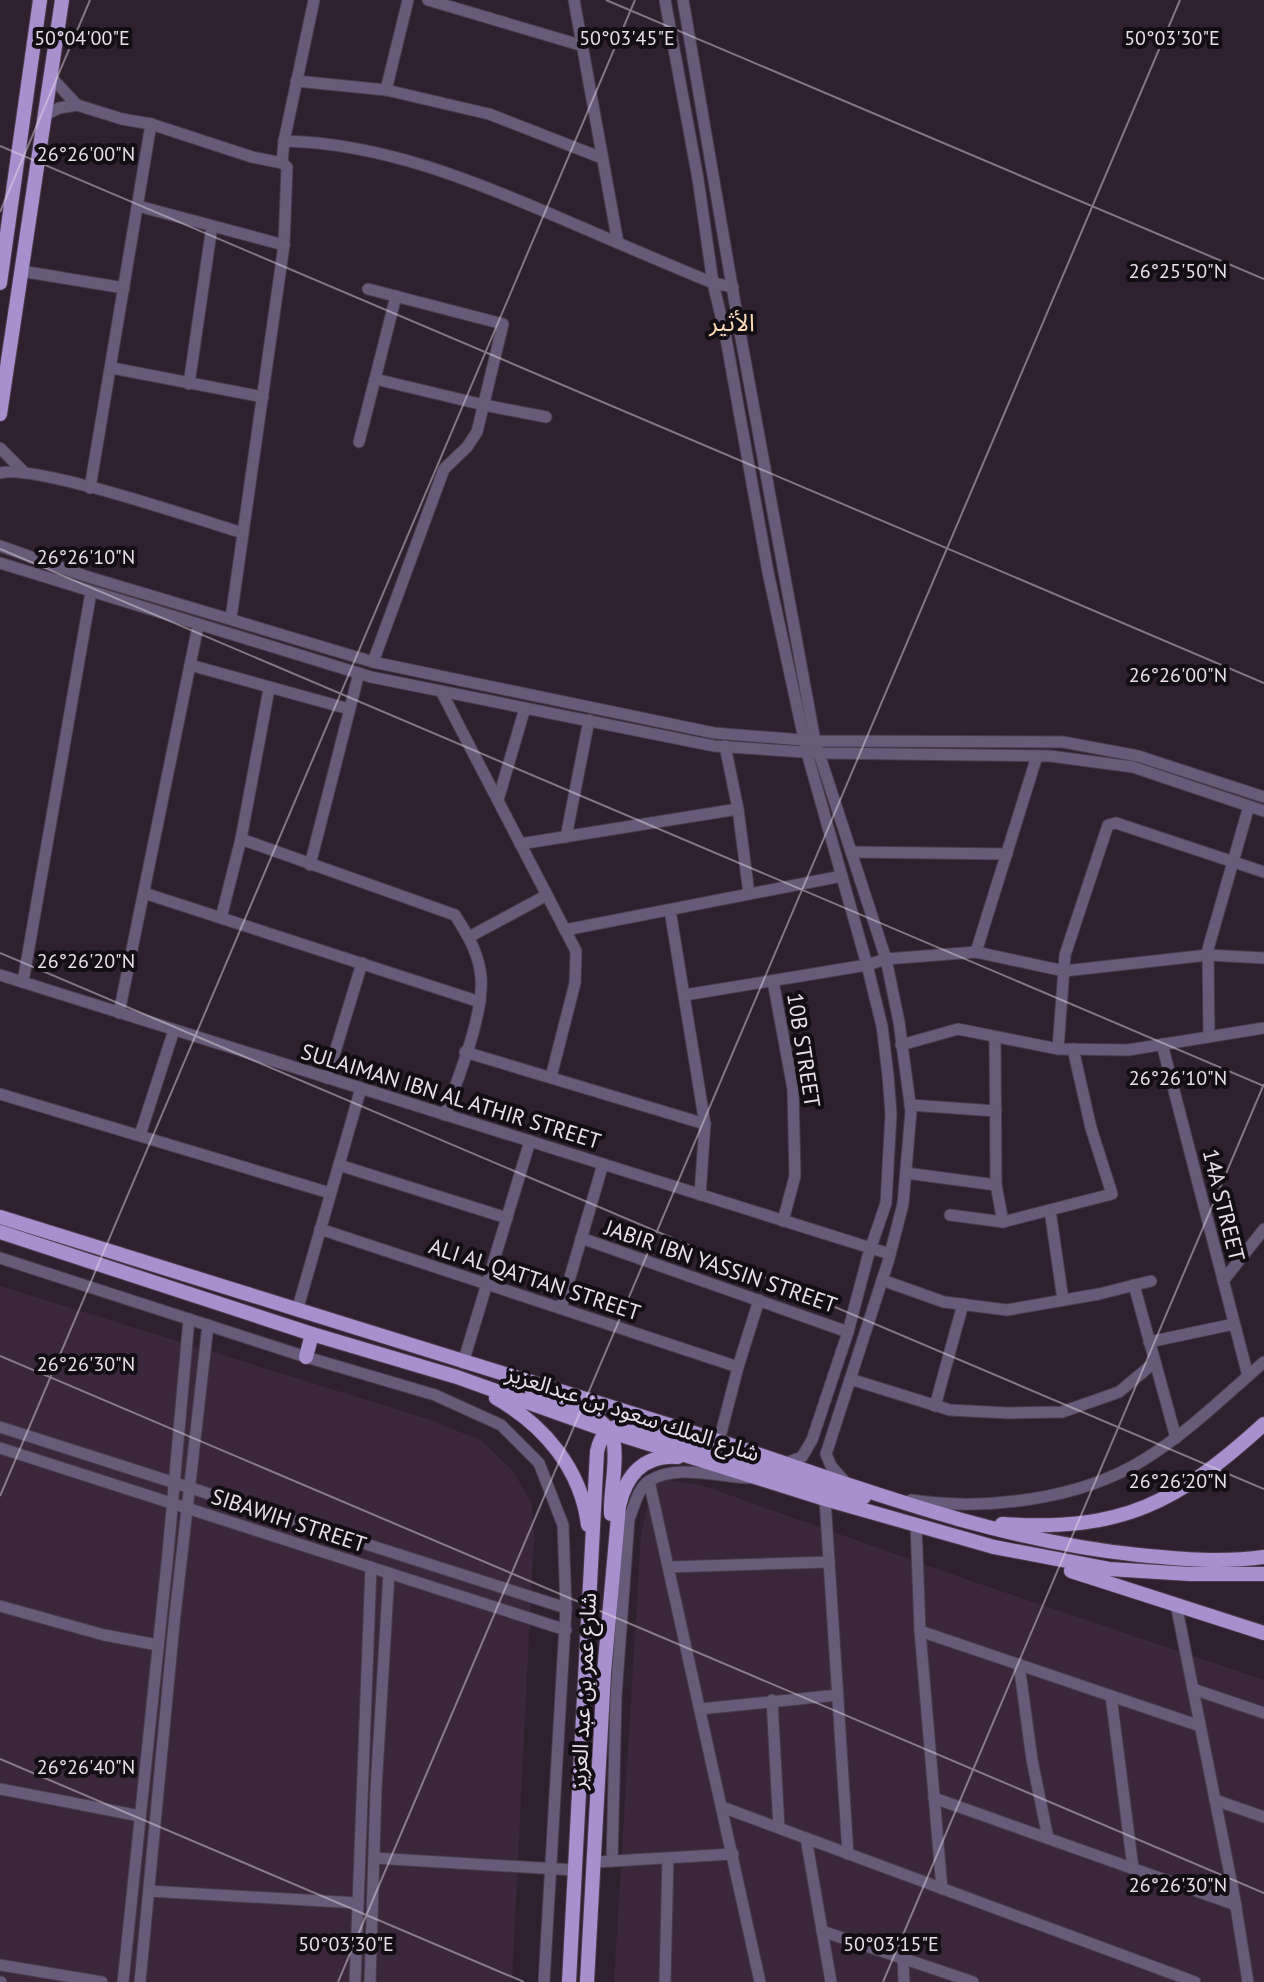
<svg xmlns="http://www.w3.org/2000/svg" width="1264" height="1982" viewBox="0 0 1264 1982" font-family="'PT Sans','Noto Sans Arabic',sans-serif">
	<rect width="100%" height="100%" fill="#2f2030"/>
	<g fill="#3a273c">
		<polygon points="0,1286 431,1420 482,1441 512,1470 531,1501 534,1531 512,1982 0,1982"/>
		<polygon points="667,1480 701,1485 977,1583 1264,1680 1264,1982 614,1982 641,1535 650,1493 656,1484"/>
	</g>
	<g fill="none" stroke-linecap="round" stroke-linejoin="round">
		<defs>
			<g id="minor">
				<polyline points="408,0 386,90 489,114 602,158"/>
				<polyline points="428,0 580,45"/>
				<polyline points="574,0 618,243"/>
				<polyline points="665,0 698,179 713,283 725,333 768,572 807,753 867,965 882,1026 888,1075 891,1114 886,1203 868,1256 848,1332 812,1440 802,1457 786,1463"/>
				<polyline points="683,0 739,327 815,741 886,959 899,1022 911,1111 903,1204 888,1262 826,1454 831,1466 847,1484"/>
				<polyline points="50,76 77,105"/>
				<polyline points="296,81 386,90"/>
				<polyline points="45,115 59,108 77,105 122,119 151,124 252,157 282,163 287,167 284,245 231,618"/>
				<path d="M284,141C381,143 472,180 560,218C611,240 662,262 713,283L733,287"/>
				<polyline points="282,163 284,141 314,0"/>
				<polyline points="138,206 284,245"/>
				<polyline points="21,271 124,288"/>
				<polyline points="368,289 503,324 477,432 467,447 444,469 373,662"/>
				<polyline points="112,368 263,397"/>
				<polyline points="375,379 484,405 546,417"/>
				<polyline points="189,384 212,226"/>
				<polyline points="359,442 396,296"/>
				<polyline points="0,448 25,473"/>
				<path d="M0,473C33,463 200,520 243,533"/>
				<polyline points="90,488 151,124"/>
				<polyline points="0,546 85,576 373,662 714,733 815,741 1063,742 1138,756 1264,797"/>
				<polyline points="0,563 371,677 714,746 819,753 1050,756 1133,767 1264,811"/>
				<polyline points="190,665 349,709"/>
				<polyline points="441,691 576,951 575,983 551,1077"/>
				<polyline points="725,746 738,809 749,894"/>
				<polyline points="498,800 525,708"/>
				<polyline points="566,837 589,720"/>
				<path d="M241,839L455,915C467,934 479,953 481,977C484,1016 458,1077 445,1115"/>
				<polyline points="520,844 738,809"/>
				<polyline points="851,852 1007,854"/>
				<polyline points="310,865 359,673"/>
				<polyline points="144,893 480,1002"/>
				<polyline points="670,910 705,1124 700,1195"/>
				<polyline points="221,918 241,839 269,689"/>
				<polyline points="565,930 842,876"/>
				<polyline points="469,937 547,895"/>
				<polyline points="976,952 1037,756"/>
				<polyline points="0,975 890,1254"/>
				<polyline points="773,981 793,1089 795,1176 783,1221"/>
				<polyline points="23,982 91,592"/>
				<polyline points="685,995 867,965 886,959 976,952 1064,971 1208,955 1264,958"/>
				<polyline points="119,1013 198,626"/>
				<polyline points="995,1037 996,1185 1003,1222"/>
				<polyline points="1209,1037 1208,949 1249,806"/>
				<polyline points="1162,1044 1248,1376"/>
				<polyline points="901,1045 958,1029 1058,1049 1128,1050 1264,1028"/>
				<polyline points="1058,1049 1065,955 1108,825 1116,823 1264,872"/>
				<polyline points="465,1052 705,1124"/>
				<polyline points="327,1078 362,963"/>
				<polyline points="0,1094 330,1193"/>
				<polyline points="910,1105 996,1111"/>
				<polyline points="140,1135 174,1030"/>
				<polyline points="339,1165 507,1218"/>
				<polyline points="906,1173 996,1185"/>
				<polyline points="1050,1210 1063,1300"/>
				<polyline points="950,1215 1003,1222 1112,1194 1091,1128 1073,1049"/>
				<polyline points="320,1229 738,1367"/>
				<polyline points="581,1238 848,1332"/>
				<polyline points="0,1258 306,1357 435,1395 501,1425 539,1463 563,1525 566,1608 544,1982"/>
				<polyline points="882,1280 944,1302 1007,1310 1099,1294 1151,1281"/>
				<polyline points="1223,1281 1264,1229"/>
				<polyline points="1134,1285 1176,1438"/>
				<polyline points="561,1308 603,1164"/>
				<polyline points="297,1311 361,1088"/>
				<polyline points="1149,1342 1234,1324"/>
				<polyline points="463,1363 530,1141"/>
				<polyline points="850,1379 950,1410 1008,1413 1062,1412 1119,1392 1155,1362"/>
				<polyline points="935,1406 963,1304"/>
				<polyline points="0,1427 566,1608"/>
				<polyline points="719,1441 738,1367 759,1300"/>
				<polyline points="0,1448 566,1630"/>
				<polyline points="649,1481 760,1982"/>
				<polyline points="825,1499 848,1854"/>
				<path d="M911,1500C985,1511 1080,1500 1145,1459C1188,1432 1225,1396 1264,1362"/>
				<polyline points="916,1525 920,1631 942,1889"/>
				<polyline points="669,1567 829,1562"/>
				<polyline points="1176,1604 1234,1895 1248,1982"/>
				<polyline points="0,1606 104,1635 158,1645"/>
				<polyline points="920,1631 1200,1726"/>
				<polyline points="1019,1664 1032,1760 1048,1838"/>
				<polyline points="1193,1689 1264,1713"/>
				<polyline points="1111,1696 1133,1868"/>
				<polyline points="772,1700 779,1828"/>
				<polyline points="700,1709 838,1695"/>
				<polyline points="0,1789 140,1816"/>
				<polyline points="934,1798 1236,1905"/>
				<polyline points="1215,1800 1264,1817"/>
				<polyline points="722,1807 1195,1982"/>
				<polyline points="806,1838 831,1982"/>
				<polyline points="374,1858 574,1870"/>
				<path d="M612,1861L616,1696L629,1519C634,1507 638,1488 649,1481C676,1463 718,1477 748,1478"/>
				<polyline points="596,1862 733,1854"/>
				<polyline points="149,1891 358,1903"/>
				<polyline points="822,1931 973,1982"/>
				<polyline points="903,1958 904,1982"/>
				<polyline points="0,1965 102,1982"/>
				<polyline points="0,1982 1,1982"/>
				<polyline points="123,1982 168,1553 189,1319"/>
				<polyline points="140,1982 174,1624 208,1325"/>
				<polyline points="355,1982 371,1567"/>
				<polyline points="370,1982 376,1789 389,1573"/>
				<polyline points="665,1982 668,1858"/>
			</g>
			<g id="major">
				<polyline points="0,283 40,0"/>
				<polyline points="0,414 62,0"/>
				<path d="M0,1217C223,1287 446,1356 669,1425C825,1474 975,1538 1139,1555C1180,1559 1223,1563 1264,1557"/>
				<polyline points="0,1232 312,1334 457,1377 608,1431 825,1499 994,1547 1109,1569 1190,1574 1264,1574"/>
				<polyline points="306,1357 312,1334"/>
				<path d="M532,1393C558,1403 610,1411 614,1445C617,1467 610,1492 611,1514"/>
				<path d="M496,1398C544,1425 581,1469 588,1525"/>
				<path d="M1002,1524C1122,1532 1177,1503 1264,1424"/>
				<polyline points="1071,1571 1264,1633"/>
				<path d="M569,1982L597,1452C600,1436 610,1423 628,1427L841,1493L864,1497"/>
				<path d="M587,1982L604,1673L619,1506C626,1475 644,1454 678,1457"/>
			</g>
		</defs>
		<use href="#minor" stroke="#493b4a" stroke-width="13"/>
		<use href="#major" stroke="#493b4a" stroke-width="16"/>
		<use href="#minor" stroke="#675b79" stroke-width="11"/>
		<use href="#major" stroke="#a88fcd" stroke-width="14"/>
	</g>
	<path fill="none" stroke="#e9dfea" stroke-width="2" stroke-opacity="0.45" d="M606,0L1264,279M0,146L1264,683M0,212L90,0M0,549L1264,1086M0,953L1264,1489M0,1356L1264,1893M0,1496L635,0M0,1759L524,1982M338,1982L1180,0M883,1982L1264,1084"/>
	<g text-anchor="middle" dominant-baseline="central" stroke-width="8" stroke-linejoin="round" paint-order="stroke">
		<g font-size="22" fill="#e9dfea" stroke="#130d14">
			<text transform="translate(804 1050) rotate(81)">10B STREET</text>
			<text transform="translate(451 1096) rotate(17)">SULAIMAN IBN AL ATHIR STREET</text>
			<text transform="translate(1224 1205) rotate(76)">14A STREET</text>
			<text transform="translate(721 1266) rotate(19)">JABIR IBN YASSIN STREET</text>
			<text transform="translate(535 1279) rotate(18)">ALI AL QATTAN STREET</text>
			<text transform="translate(633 1413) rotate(18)">شارع الملك سعود بن عبدالعزيز</text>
			<text transform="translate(289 1520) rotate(18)">SIBAWIH STREET</text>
			<text transform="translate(583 1691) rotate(-87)">شارع عمر بن عبد العزيز</text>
		</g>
		<g font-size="24" fill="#fddab7" stroke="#130d14">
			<text x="732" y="322">الأثير</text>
		</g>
	</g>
	<g font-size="20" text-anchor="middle" fill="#e9dfea" stroke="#130d14" stroke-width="8" stroke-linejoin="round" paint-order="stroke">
		<text x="82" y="45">50°04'00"E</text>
		<text x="627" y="45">50°03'45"E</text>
		<text x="1172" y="45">50°03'30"E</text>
		<text x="86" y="161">26°26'00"N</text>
		<text x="1178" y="278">26°25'50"N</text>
		<text x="86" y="564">26°26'10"N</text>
		<text x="1178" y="682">26°26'00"N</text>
		<text x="86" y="968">26°26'20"N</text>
		<text x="1178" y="1085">26°26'10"N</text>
		<text x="86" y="1371">26°26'30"N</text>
		<text x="1178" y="1488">26°26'20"N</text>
		<text x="86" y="1774">26°26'40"N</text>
		<text x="1178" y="1892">26°26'30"N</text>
		<text x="346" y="1951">50°03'30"E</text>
		<text x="891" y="1951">50°03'15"E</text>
	</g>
</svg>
